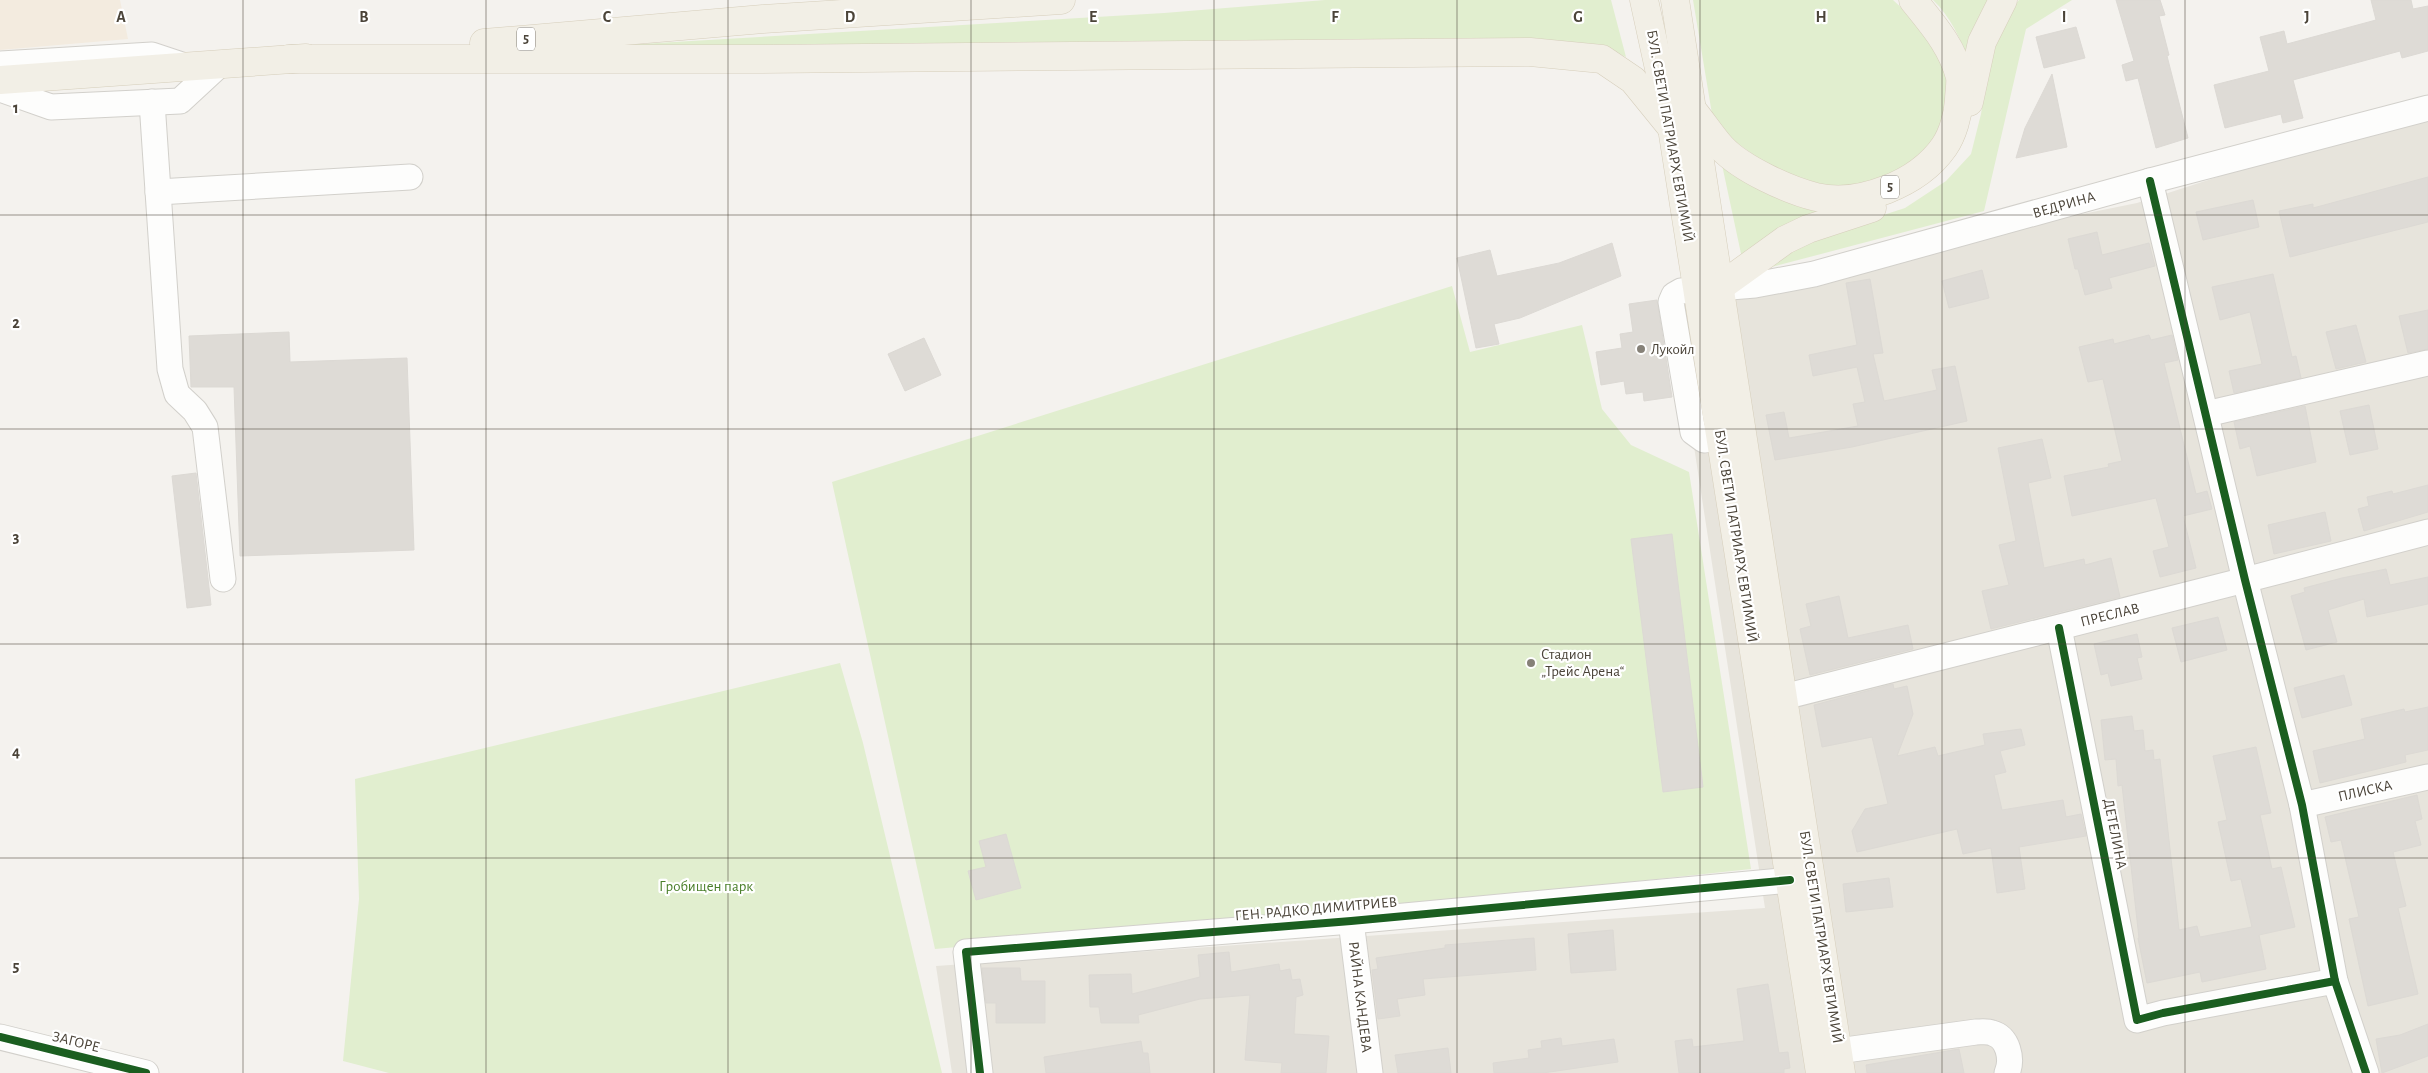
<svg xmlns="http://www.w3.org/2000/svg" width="2428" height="1073" viewBox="0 0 2428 1073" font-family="'Alegreya Sans',sans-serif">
	<rect width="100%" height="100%" fill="#f4f2ee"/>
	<polygon fill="#e7e4dc" points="2428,109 2428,1073 952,1073 936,966 1765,908 1671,297 2137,203"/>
	<polygon fill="#f3ebdf" points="0,0 120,0 128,39 0,50"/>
	<g fill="#e1eecf">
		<polygon points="1325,0 1611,0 1626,57 1606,48 623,45 1164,13"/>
		<polygon points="1693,0 1893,0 1919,24 1941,54 1949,85 1946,117 1932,146 1880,184 1813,187 1762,161 1714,126"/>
		<path d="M1933,0H1992L1970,62C1960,39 1951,17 1933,0Z"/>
		<polygon points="2019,0 2072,0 2026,29 1984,211 1768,268 1803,241 1905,208 1946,181 1971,154 1981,114 1991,50 2011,9"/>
		<polygon points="1721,160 1828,211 1743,263"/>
		<polygon points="1452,286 1470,352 1582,325 1602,409 1631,445 1689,472 1751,869 1396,907 935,949 832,482"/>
		<polygon points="840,663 863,743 942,1073 389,1073 343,1061 359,899 355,779"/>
	</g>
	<g fill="#dedbd6" stroke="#dcd9d4">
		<polygon points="2116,0 2160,0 2165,15 2159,16 2169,55 2167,56 2188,138 2156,148 2138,78 2126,81 2122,65 2134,61"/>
		<polygon points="2371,0 2411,0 2413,9 2428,6 2428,51 2402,58 2400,51 2293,80 2303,118 2283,123 2281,114 2225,128 2214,85 2269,71 2260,37 2284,31 2287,44 2376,20"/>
		<polygon points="2076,27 2085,58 2044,68 2036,37"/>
		<polygon points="2052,74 2067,147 2016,158 2025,128"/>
		<polygon points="2428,177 2428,222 2290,257 2279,211 2313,204 2313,208"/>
		<polygon points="2253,200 2259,227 2203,240 2196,212"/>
		<polygon points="2097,232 2102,255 2149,243 2155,266 2109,278 2112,288 2085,295 2078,269 2075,269 2068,239"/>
		<polygon points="1612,243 1621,276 1520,318 1494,324 1499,344 1476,348 1457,258 1490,250 1497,276 1559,263"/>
		<polygon points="1982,270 1989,298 1949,308 1942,281"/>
		<polygon points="2273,274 2292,357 2296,356 2301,378 2234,393 2229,371 2262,364 2250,312 2220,320 2212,287"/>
		<polygon points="1870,279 1883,353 1873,354 1884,401 1937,390 1932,370 1955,366 1967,421 1852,447 1775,460 1766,415 1784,412 1789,438 1858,426 1853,404 1865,402 1857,367 1813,376 1809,355 1857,345 1846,283"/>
		<polygon points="1657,300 1672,397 1644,401 1643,392 1626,394 1624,381 1601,385 1596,352 1622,348 1620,334 1633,332 1629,304"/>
		<polygon points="2428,310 2428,349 2408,353 2399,316"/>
		<polygon points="2356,325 2366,362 2336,369 2326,332"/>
		<polygon points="289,332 290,362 407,358 414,550 240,556 234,387 191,387 189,336"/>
		<polygon points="2149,335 2151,340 2172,335 2178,360 2164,363 2196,494 2207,491 2212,509 2183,516 2196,568 2160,577 2153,551 2169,547 2156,498 2072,516 2064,476 2109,467 2108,464 2122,461 2103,379 2088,382 2079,347 2113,339 2114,344"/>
		<polygon points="924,338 941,375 905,391 888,354"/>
		<polygon points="2369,405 2378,449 2350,455 2340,411"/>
		<polygon points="2305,406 2316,462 2257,476 2250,446 2240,449 2234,422"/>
		<polygon points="2042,439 2051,478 2028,483 2044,568 2084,559 2085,565 2111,558 2120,597 1991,629 1982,591 2009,585 1999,545 2016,541 1998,448"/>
		<polygon points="196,473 211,605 187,608 172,476"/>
		<polygon points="2428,485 2428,512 2364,531 2358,509 2369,506 2367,497 2392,491 2393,494"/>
		<polygon points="2325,512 2331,541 2274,554 2268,525"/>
		<polygon points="1672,534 1703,787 1663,792 1631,539"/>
		<polygon points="2386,569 2390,585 2428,577 2428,604 2367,617 2364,599 2328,610 2337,642 2306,650 2291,596 2305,592 2304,588 2342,578"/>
		<polygon points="1839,596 1848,638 1908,625 1913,649 1810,675 1800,629 1811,626 1806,604"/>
		<polygon points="2218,617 2227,650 2181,662 2172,628"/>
		<polygon points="2137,634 2142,657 2137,658 2142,679 2111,686 2108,673 2101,675 2094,644"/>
		<polygon points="2344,675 2352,705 2302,718 2294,688"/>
		<polygon points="1893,684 1894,689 1907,686 1913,714 1897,756 1935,747 1938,756 1985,745 1983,734 2021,729 2025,745 2000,751 2006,772 1994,775 2002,810 2063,800 2066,817 2081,814 2086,836 2019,847 2025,889 1997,893 1991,848 1963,854 1957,829 1857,852 1852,831 1865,809 1888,804 1872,737 1822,747 1814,705"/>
		<polygon points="2428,707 2428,750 2405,755 2406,762 2320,783 2313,751 2365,739 2361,719 2404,709 2405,712"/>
		<polygon points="2132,716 2134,731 2143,730 2145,751 2153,750 2154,760 2160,759 2179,930 2197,926 2200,937 2252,927 2241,879 2231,881 2218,822 2227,820 2213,756 2256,747 2271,813 2260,815 2272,869 2281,867 2295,927 2259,935 2266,969 2202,982 2200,972 2147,983 2138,938 2139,938 2122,785 2118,786 2116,759 2105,760 2101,720"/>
		<polygon points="2417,795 2422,819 2415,821 2421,845 2393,852 2406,906 2398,908 2418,994 2368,1006 2349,919 2359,917 2341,840 2331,842 2325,817"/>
		<polygon points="1006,834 1021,888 976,900 968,871 986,867 979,841"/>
		<polygon points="1889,878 1893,907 1846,912 1843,884"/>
		<polygon points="1613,930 1616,970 1571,973 1568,934"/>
		<polygon points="1534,938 1536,970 1423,979 1425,995 1397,999 1400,1016 1378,1019 1372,970 1378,969 1376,958 1445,948 1445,945"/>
		<polygon points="1229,952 1231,972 1279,964 1280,971 1290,969 1292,980 1300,979 1303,995 1296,997 1294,1034 1329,1036 1326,1073 1281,1073 1282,1063 1245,1060 1250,995 1200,999 1138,1015 1139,1023 1101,1023 1099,1007 1090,1007 1089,975 1131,974 1132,994 1200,977 1198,955"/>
		<polygon points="982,968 1020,968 1021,981 1045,981 1045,1023 996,1023 996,1003 986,1003"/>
		<polygon points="1768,984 1779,1053 1788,1052 1790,1068 1784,1069 1784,1073 1679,1073 1675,1041 1692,1039 1693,1047 1744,1041 1737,989"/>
		<polygon points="2428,1024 2428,1056 2382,1073 2376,1039 2400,1035"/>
		<polygon points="1561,1038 1562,1046 1614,1039 1618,1062 1543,1073 1494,1073 1493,1063 1529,1058 1528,1050 1542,1048 1541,1041"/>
		<polygon points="1141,1041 1143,1053 1148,1053 1150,1073 1046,1073 1044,1057"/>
		<polygon points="1448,1048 1451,1073 1398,1073 1395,1055"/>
		<polygon points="1959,1049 1964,1073 1867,1073 1866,1065"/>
	</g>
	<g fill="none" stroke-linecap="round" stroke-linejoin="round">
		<defs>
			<g id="minor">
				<polyline points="0,64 152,55 185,66"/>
				<polyline points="0,89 51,107 180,101 220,64"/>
				<polyline points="152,102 170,369 177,394 195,411 205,427 223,579"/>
				<polyline points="2150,181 2245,580 2302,805 2335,981 2366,1073"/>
				<polyline points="158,192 410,177"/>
				<polyline points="2206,414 2428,363"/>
				<polyline points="1740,435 1704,440 1693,432 1671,302 1674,295 1681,291 1755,285 1814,274 2150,181 2428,108"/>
				<polyline points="2059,628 2137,1020 2163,1013 2335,981"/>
				<polyline points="1764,702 2245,580 2428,532"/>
				<polyline points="2302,805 2428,777"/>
				<polyline points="1351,921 1370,1073"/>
				<polyline points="0,1037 146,1073"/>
				<path d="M1838,1051L1976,1032C1981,1032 1987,1031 1992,1033C2008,1037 2013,1059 2007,1073"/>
				<polyline points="980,1073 966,952 1351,921 1790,880"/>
			</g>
			<g id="major">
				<polyline points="1644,0 1672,128 1820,1073"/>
				<polyline points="1675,0 1841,1073"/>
				<polyline points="484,43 763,19 1061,0"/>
				<polyline points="289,59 752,59 1530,52 1602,59 1633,80 1672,128"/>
				<polyline points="0,80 306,58"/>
				<polyline points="1969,102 1982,42 2003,0"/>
				<path d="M1694,112C1703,123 1712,137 1722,148C1742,169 1788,190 1816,197C1859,207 1918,184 1944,147C1953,134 1958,115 1959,100C1959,93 1961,84 1960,77C1952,46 1933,25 1913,0"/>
				<polyline points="1720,287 1785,240 1808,229 1872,208"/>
			</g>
		</defs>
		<use href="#minor" stroke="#d2d0cb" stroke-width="27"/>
		<use href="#major" stroke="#d6cebb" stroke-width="29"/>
		<use href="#minor" stroke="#fdfdfc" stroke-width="25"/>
		<use href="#major" stroke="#f2efe6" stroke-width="28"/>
		<defs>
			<g id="cycleway">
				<polyline points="2150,181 2245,580 2302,805 2335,981 2366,1073"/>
				<polyline points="2059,628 2137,1020 2163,1013 2335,981"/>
				<polyline points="0,1037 146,1073"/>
				<polyline points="980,1073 966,952 1351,921 1790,880"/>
			</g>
		</defs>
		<use href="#cycleway" stroke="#fff" stroke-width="11"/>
		<use href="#cycleway" stroke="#1b5e20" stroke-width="8"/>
	</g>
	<path fill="none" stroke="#4b4439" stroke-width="1" stroke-opacity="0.55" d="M243,0V1073M486,0V1073M728,0V1073M971,0V1073M1214,0V1073M1457,0V1073M1700,0V1073M1942,0V1073M2185,0V1073M0,215H2428M0,429H2428M0,644H2428M0,858H2428"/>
	<g fill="#868178" stroke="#fff" stroke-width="2">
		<circle cx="1641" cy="349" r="5"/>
		<circle cx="1531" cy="663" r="5"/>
	</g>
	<g text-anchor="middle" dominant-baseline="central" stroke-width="4.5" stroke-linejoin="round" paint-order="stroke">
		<g fill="#fff" stroke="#817c74" stroke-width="1">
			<rect x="517" y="27.5" width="18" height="23" rx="4"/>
			<rect x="1881" y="175.5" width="18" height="23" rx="4"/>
		</g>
		<g font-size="14" font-weight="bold" fill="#4b4439">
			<text x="526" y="39">5</text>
			<text x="1890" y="187">5</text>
		</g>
		<g font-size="15" fill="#4b4439" stroke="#fff">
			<text transform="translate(1670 136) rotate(80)">БУЛ. СВЕТИ ПАТРИАРХ ЕВТИМИЙ</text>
			<text transform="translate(2064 205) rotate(-16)">ВЕДРИНА</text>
			<text transform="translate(1736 536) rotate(81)">БУЛ. СВЕТИ ПАТРИАРХ ЕВТИМИЙ</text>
			<text transform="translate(2110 615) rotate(-14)">ПРЕСЛАВ</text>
			<text transform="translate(2365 791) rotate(-13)">ПЛИСКА</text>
			<text transform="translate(2115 834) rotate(79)">ДЕТЕЛИНА</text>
			<text transform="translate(1316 909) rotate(-5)">ГЕН. РАДКО ДИМИТРИЕВ</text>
			<text transform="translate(1821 937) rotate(81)">БУЛ. СВЕТИ ПАТРИАРХ ЕВТИМИЙ</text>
			<text transform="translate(1360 997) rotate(83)">РАЙНА КАНДЕВА</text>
			<text transform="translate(76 1042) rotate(14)">ЗАГОРЕ</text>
		</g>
		<g font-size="15" fill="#4b4439" stroke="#fff" text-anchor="start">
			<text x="1651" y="349">Лукойл</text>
			<text x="1541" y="654">Стадион<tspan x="1541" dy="17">„Трейс Арена“</tspan></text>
		</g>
		<g font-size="15" fill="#4a7f2a" stroke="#fff">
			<text x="706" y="886">Гробищен парк</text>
		</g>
	</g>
	<g font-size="16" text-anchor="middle" font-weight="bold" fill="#4b4439" stroke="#fff" stroke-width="4.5" stroke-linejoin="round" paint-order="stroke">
		<text x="121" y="22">A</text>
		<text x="364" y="22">B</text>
		<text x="607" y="22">C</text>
		<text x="850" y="22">D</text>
		<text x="1093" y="22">E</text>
		<text x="1335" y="22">F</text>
		<text x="1578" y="22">G</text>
		<text x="1821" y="22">H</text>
		<text x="2064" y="22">I</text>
		<text x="2307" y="22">J</text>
		<text x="16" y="113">1</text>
		<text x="16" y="328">2</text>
		<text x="16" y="542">3</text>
		<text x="16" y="757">4</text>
		<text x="16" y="971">5</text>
	</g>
</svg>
